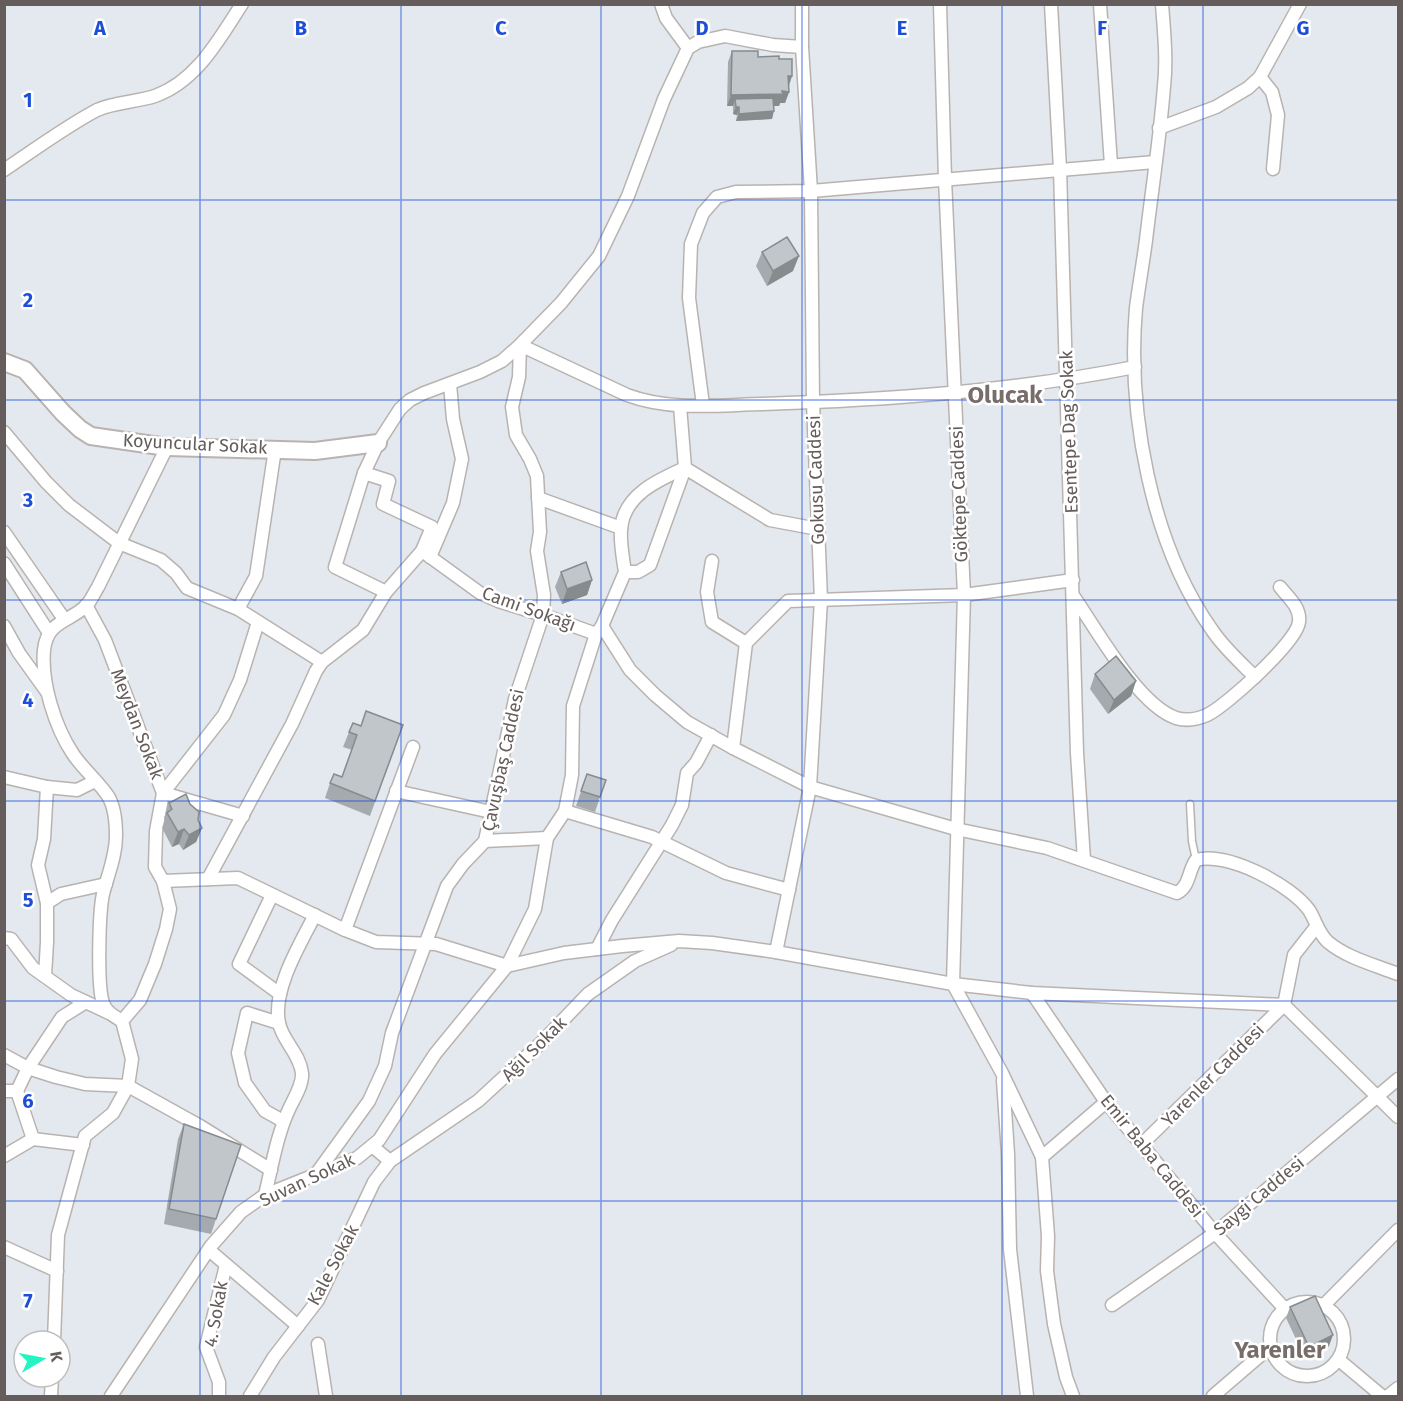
<svg xmlns="http://www.w3.org/2000/svg" width="1403" height="1401" viewBox="0 0 1403 1401" font-family="'Fira Sans',sans-serif">
	<rect width="100%" height="100%" fill="#e3e9ef"/>
	<g fill="none" stroke-linecap="round" stroke-linejoin="round">
		<defs>
			<polyline id="lane" points="1190,804 1192,841 1196,860"/>
			<g id="street">
				<polyline points="661,4 666,18 688,48"/>
				<polyline points="940,4 945,179 964,595 953,984 1002,1073 1042,1157 1048,1236 1047,1271 1054,1324 1066,1377 1073,1396"/>
				<polyline points="1051,4 1060,169 1077,753 1084,860"/>
				<polyline points="1100,4 1111,165"/>
				<path d="M1162,4C1164,31 1167,60 1164,86C1160,138 1152,189 1146,240C1143,263 1139,285 1136,308C1127,412 1151,544 1212,630C1224,648 1240,662 1255,677"/>
				<polyline points="1260,77 1272,92 1278,115 1273,169"/>
				<polyline points="1159,128 1216,107 1248,88 1260,77 1300,4"/>
				<path d="M4,170C34,150 65,127 97,110C114,102 137,102 155,96C197,81 219,39 242,4"/>
				<polyline points="703,405 689,298 691,244 703,213 717,197 736,192 811,191 1155,162"/>
				<polyline points="4,432 46,482 69,505 119,543 161,560 176,573 187,588 238,609 322,662"/>
				<polyline points="364,473 389,481 383,504 432,527 422,551 480,593 498,601 543,615 596,634"/>
				<polyline points="538,498 621,528"/>
				<polyline points="4,532 64,619"/>
				<polyline points="430,557 453,503 462,459 453,419 450,384"/>
				<polyline points="712,561 707,592 712,622 746,643"/>
				<polyline points="4,563 49,633"/>
				<path d="M625,572C623,558 620,544 621,530C623,495 658,480 685,468L770,520L818,529"/>
				<polyline points="386,592 335,567 364,473 378,443 400,409 410,400 424,393 480,372 502,361 520,345 561,303 599,256 628,196 664,99 688,48 698,42 725,36 773,45 802,47"/>
				<path d="M1074,597C1097,630 1138,705 1176,718C1186,721 1198,719 1207,715C1226,706 1297,642 1299,622C1301,608 1289,598 1280,587"/>
				<polyline points="86,605 105,640 163,793 156,831 155,867 163,881"/>
				<polyline points="238,609 256,576 275,449"/>
				<polyline points="4,626 19,653 47,692"/>
				<path d="M602,626L630,670L655,695L687,722L733,748L810,787L956,829L1047,848L1177,893C1190,886 1188,871 1196,860C1227,851 1291,885 1309,910C1316,921 1318,933 1328,942C1347,958 1375,965 1398,974"/>
				<polyline points="733,748 746,643 788,601 964,595 1073,580"/>
				<polyline points="4,777 47,787 77,790 95,781"/>
				<polyline points="396,791 491,812"/>
				<polyline points="565,811 652,837 726,873 789,890"/>
				<polyline points="243,816 163,793 224,715 240,680 258,622"/>
				<polyline points="485,841 547,838"/>
				<polyline points="208,879 292,724 316,671 322,662 363,630 386,592 422,551"/>
				<polyline points="272,895 239,964 280,994"/>
				<polyline points="47,903 61,894 106,884"/>
				<polyline points="345,930 413,747"/>
				<polyline points="4,938 11,939 33,968 71,995 109,1013"/>
				<polyline points="597,949 612,920 672,825 682,805 687,773 696,763 711,735"/>
				<polyline points="776,952 810,787 821,600 813,402 811,191 802,47 802,4"/>
				<polyline points="45,976 47,942 47,903 38,865 44,839 47,787"/>
				<polyline points="1032,993 1106,1102 1215,1233 1285,1309"/>
				<path d="M122,1021C114,1016 106,1012 103,1003C97,986 99,912 103,894C108,874 116,856 116,836C116,823 115,807 108,796C98,781 83,769 73,754C55,727 41,683 44,650C47,621 69,622 86,606C91,601 94,593 98,587L167,447"/>
				<polyline points="279,1023 247,1013 238,1053 245,1083 265,1111 283,1121"/>
				<polyline points="4,1055 28,1068 56,1077 85,1084 128,1086 200,1126 271,1170"/>
				<polyline points="1003,1080 1008,1154 1010,1249 1027,1396"/>
				<polyline points="4,1091 17,1091"/>
				<polyline points="33,1139 17,1091 28,1068 62,1017 86,1002"/>
				<polyline points="1142,1144 1284,1005 1294,955 1316,927"/>
				<polyline points="372,1146 390,1161"/>
				<polyline points="4,1156 33,1139 83,1145"/>
				<polyline points="1042,1157 1106,1102"/>
				<path d="M314,1177L369,1101L385,1066L392,1033L447,886L463,864L485,841L515,699L543,615L544,595L537,551L540,532L537,476L530,459L516,435L512,407L519,377L520,345L627,395C670,411 717,405 762,404C887,400 1013,391 1135,367"/>
				<path d="M265,1195C272,1166 277,1134 290,1107C295,1097 303,1084 302,1073C300,1054 282,1040 279,1023C272,990 300,944 315,915"/>
				<polyline points="4,1247 57,1271"/>
				<polyline points="209,1250 298,1326"/>
				<circle cx="1307" cy="1339" r="37"/>
				<polyline points="1112,1305 1215,1233 1398,1079"/>
				<polyline points="1324,1305 1398,1230"/>
				<polyline points="54,1341 58,1235 85,1136 113,1113 128,1086 132,1059 122,1021 140,1000 155,964 166,929 170,909 163,881 238,878 345,930 376,942 436,944 507,966 564,953 622,946 679,941 712,943 776,952 953,984 1032,993 1284,1005 1398,1117"/>
				<polyline points="318,1344 326,1396"/>
				<polyline points="1339,1360 1382,1396"/>
				<polyline points="51,1396 52,1377"/>
				<polyline points="111,1396 211,1246 241,1212 265,1195 357,1158 379,1140 435,1054 507,966 535,909 547,838 565,811 572,775 573,706 596,634 602,626 625,572 638,572 650,565 685,468 680,406"/>
				<polyline points="219,1396 219,1382 206,1347 226,1265"/>
				<polyline points="250,1396 274,1357 318,1300 374,1182 390,1161 478,1101 542,1042 588,994 635,961 671,945"/>
				<polyline points="1213,1396 1270,1347"/>
				<polyline points="1388,1396 1398,1388"/>
			</g>
			<polyline id="secondary" points="4,362 25,370 63,413 80,429 91,436 167,447 315,451 378,443"/>
		</defs>
		<use href="#lane" stroke="#b9b3b0" stroke-width="9"/>
		<use href="#street" stroke="#b9b3b0" stroke-width="15"/>
		<use href="#secondary" stroke="#b9b2af" stroke-width="20"/>
		<use href="#lane" stroke="#fff" stroke-width="6"/>
		<use href="#street" stroke="#fff" stroke-width="12"/>
		<use href="#secondary" stroke="#fff" stroke-width="16"/>
	</g>
	<g fill="#a5aaae">
		<polygon points="732,51 758,57 779,59 792,76 789,86 789,92 785,103 780,103 779,106 774,106 772,119 736,121 737,115 733,114 733,106 727,106 728,62"/>
		<polygon points="762,252 793,271 767,286 756,266"/>
		<polygon points="561,572 592,580 587,595 562,604 555,587"/>
		<polygon points="1095,674 1136,681 1131,696 1108,714 1090,689"/>
		<polygon points="403,725 370,816 325,798 330,783 342,777 352,750 343,747 349,732 361,726"/>
		<polygon points="587,774 600,797 595,812 576,806"/>
		<polygon points="169,803 190,804 202,828 196,842 183,850 179,844 172,847 162,828 165,820 164,818"/>
		<polygon points="184,1124 216,1219 211,1234 164,1224 178,1139"/>
		<polygon points="1290,1307 1329,1346 1305,1358 1286,1318"/>
	</g>
	<g fill="#868b8d">
		<polygon points="788,76 792,76 788,87"/>
		<polygon points="782,91 789,92 785,103 780,103 779,106 736,106 735,99 733,106 727,106 731,95"/>
		<polygon points="736,107 739,107 737,115 733,114"/>
		<polygon points="774,111 772,119 736,121 739,114"/>
		<polygon points="799,256 793,271 767,286 773,271"/>
		<polygon points="592,580 587,595 562,604 567,589"/>
		<polygon points="1136,681 1131,696 1108,714 1114,700"/>
		<polygon points="202,828 196,842 183,850 189,835"/>
		<polygon points="184,829 179,844 172,847 178,832"/>
		<polygon points="1333,1335 1329,1346 1305,1358 1309,1347"/>
	</g>
	<g fill="#c0c6ca" stroke="#868b8d" stroke-width="1.5">
		<polygon points="732,51 758,51 758,57 779,56 779,59 792,59 792,76 788,76 789,92 782,91 783,94 731,95"/>
		<polygon points="773,98 774,111 739,114 739,107 736,107 735,99"/>
		<polygon points="787,237 799,256 773,271 762,252"/>
		<polygon points="586,562 592,580 567,589 561,572"/>
		<polygon points="1116,656 1136,681 1114,700 1095,674"/>
		<polygon points="366,711 403,725 375,801 330,783 334,774 342,777 357,735 349,732 353,723 361,726"/>
		<polygon points="587,774 606,780 600,797 581,791"/>
		<polygon points="186,794 190,804 199,812 198,820 202,828 189,835 184,829 178,832 167,813 172,809 169,803"/>
		<polygon points="184,1124 241,1145 216,1219 169,1209"/>
		<polygon points="1315,1296 1333,1335 1309,1347 1290,1307"/>
	</g>
	<path fill="none" stroke="#1d4ed8" stroke-width="1.5" stroke-opacity="0.55" d="M200,4V1396M401,4V1396M601,4V1396M802,4V1396M1002,4V1396M1203,4V1396M4,200H1398M4,400H1398M4,600H1398M4,801H1398M4,1001H1398M4,1201H1398"/>
	<g text-anchor="middle" dominant-baseline="central" stroke-width="5" stroke-linejoin="round" paint-order="stroke">
		<g font-size="18" fill="#655d5b" stroke="#fff">
			<text transform="translate(1069 432) rotate(-92)">Esentepe Dag Sokak</text>
			<text transform="translate(195 444) rotate(3)">Koyuncular Sokak</text>
			<text transform="translate(816 480) rotate(-92)">Gokusu Caddesi</text>
			<text transform="translate(959 494) rotate(-92)">Göktepe Caddesi</text>
			<text transform="translate(529 609) rotate(20)">Cami Sokağı</text>
			<text transform="translate(137 724) rotate(69)">Meydan Sokak</text>
			<text transform="translate(503 760) rotate(-78)">Çavuşbaş Caddesi</text>
			<text transform="translate(534 1049) rotate(-45)">Ağıl Sokak</text>
			<text transform="translate(1213 1075) rotate(-45)">Yarenler Caddesi</text>
			<text transform="translate(1152 1156) rotate(51)">Emir Baba Caddesi</text>
			<text transform="translate(307 1180) rotate(-25)">Suvan Sokak</text>
			<text transform="translate(1259 1196) rotate(-40)">Saygi Caddesi</text>
			<text transform="translate(333 1265) rotate(-62)">Kale Sokak</text>
			<text transform="translate(216 1314) rotate(-80)">4. Sokak</text>
		</g>
		<g font-size="24" font-weight="bold" fill="#776e6c" stroke="#fff">
			<text x="1005" y="395">Olucak</text>
			<text x="1280" y="1350">Yarenler</text>
		</g>
	</g>
	<g font-size="20" text-anchor="middle" font-weight="bold" fill="#1d4ed8" stroke="#fff" stroke-width="5" stroke-linejoin="round" paint-order="stroke">
		<text x="100" y="35">A</text>
		<text x="301" y="35">B</text>
		<text x="501" y="35">C</text>
		<text x="702" y="35">D</text>
		<text x="902" y="35">E</text>
		<text x="1102" y="35">F</text>
		<text x="1303" y="35">G</text>
		<text x="28" y="107">1</text>
		<text x="28" y="307">2</text>
		<text x="28" y="507">3</text>
		<text x="28" y="707">4</text>
		<text x="28" y="907">5</text>
		<text x="28" y="1108">6</text>
		<text x="28" y="1308">7</text>
	</g>
	<rect width="1403" height="1401" fill="none" stroke="#655d5b" stroke-width="12"/>
	<g transform="translate(42 1359) rotate(80)"><circle r="28" fill="#ffffff" stroke="#c1bebd" stroke-width="1.5"/>
	<path d="M0-4.5L10 22L0 15L-10 22Z" fill="#23f4c3"/>
	<text y="-9" font-size="16" font-weight="bold" text-anchor="middle" fill="#655d5b">K</text>
	</g>
</svg>
